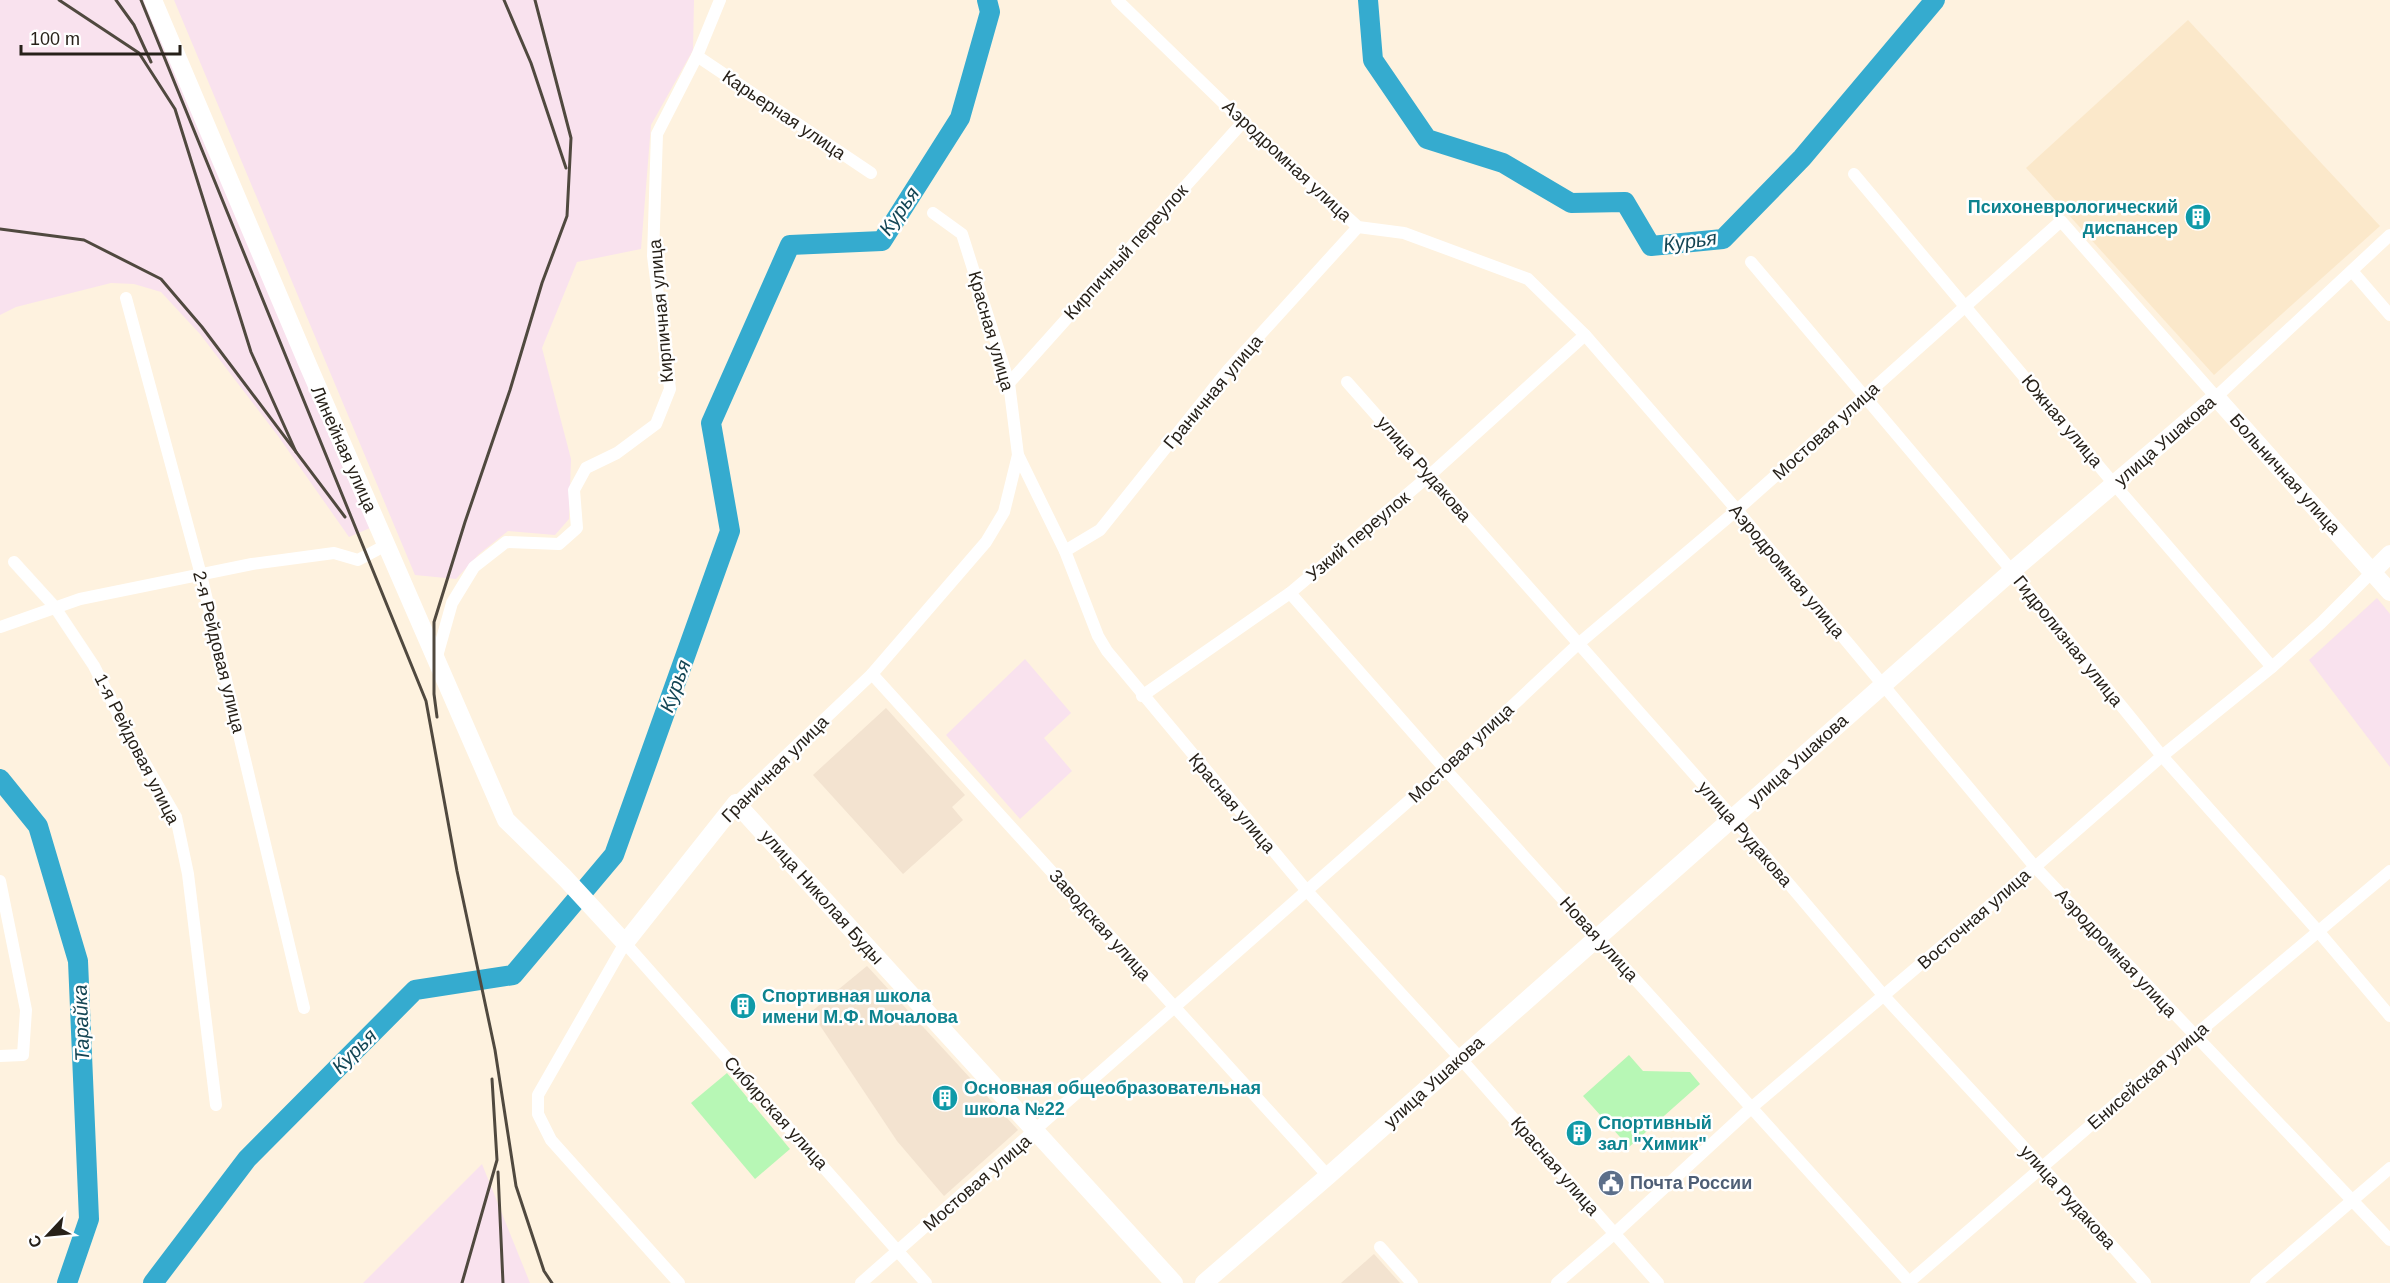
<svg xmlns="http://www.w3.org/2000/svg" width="2390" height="1283" viewBox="0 0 2390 1283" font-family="Helvetica,sans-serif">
	<rect width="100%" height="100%" fill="#fef2df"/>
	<polygon fill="#fbe8ca" points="2188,20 2380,226 2214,375 2026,168"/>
	<g fill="#f9e2ee">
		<polygon points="0,0 145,0 370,528 349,537 278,436 200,334 161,292 134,284 111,283 16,307 0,315"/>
		<polygon points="174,0 694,0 693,50 651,125 641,249 577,262 542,348 571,459 569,519 555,535 508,531 479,554 456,579 415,575"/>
		<polygon points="2377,598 2390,614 2390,767 2309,660"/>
		<polygon points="1025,659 1071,713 1044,738 1072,771 1020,819 946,735"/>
		<polygon points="482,1164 530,1283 363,1283"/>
	</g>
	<g fill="#f3e3d0">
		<polygon points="886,708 965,795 952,807 963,820 903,874 813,775"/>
		<polygon points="867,966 1018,1130 944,1196 897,1141 811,1012"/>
		<polygon points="1374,1254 1400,1283 1341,1283"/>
	</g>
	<g fill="#b7f7b5">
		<polygon points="1629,1055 1643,1071 1690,1072 1700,1084 1629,1147 1583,1096"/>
		<polygon points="727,1073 790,1149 755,1179 691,1103"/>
	</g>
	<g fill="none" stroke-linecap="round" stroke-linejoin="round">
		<g stroke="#35abcf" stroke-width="20">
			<polyline points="1368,0 1373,60 1427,139 1503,163 1571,203 1625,202 1651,246 1723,239 1802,158 1935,0"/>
			<polyline points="0,779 38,826 78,961 89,1219 67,1283"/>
			<polyline points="153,1283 247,1159 415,990 513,975 614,855 730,531 711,423 790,245 882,241 960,118 990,12 987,0"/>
		</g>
		<g stroke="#fff" stroke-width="12">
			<polyline points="1117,0 1243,122 1358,227 1404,233 1528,279 1585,335 1737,510 2035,867 2390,1240"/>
			<polyline points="697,56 871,173"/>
			<polyline points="1854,174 2114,484 2272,667"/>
			<polyline points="933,213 962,234 1009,383 1018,455 1065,551 1098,636 1107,651 1307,891 1461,1059 1658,1283"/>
			<polyline points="1751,262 2012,571 2162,756 2318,931 2390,1016"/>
			<polyline points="2352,271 2390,315"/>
			<polyline points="126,298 201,575 304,1008"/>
			<polyline points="1347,382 1733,818 1884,996 2043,1168 2145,1283"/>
			<polyline points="1009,383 1243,122"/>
			<polyline points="1065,551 1100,530 1228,370 1358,227"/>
			<polyline points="14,562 54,606 94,666 127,732 176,817 188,874 216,1105"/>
			<polyline points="1290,593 1445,769 1910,1283"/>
			<polyline points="0,627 80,599 252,564 334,553 358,560 386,545"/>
			<polyline points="436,660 452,603 474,567 506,542 559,544 577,528 574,490 586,468 617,453 656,424 670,389 653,256 657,134 697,56 720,0"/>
			<polyline points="872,674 1328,1176"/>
			<polyline points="1142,696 1290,593 1430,475 1585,335"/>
			<polyline points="736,803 872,674 986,542 1004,512 1018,455"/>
			<polyline points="0,881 26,1010 23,1055 0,1056"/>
			<polyline points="1380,1247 1412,1283"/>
			<polyline points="679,1283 551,1140 538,1114 538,1095 625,943 926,1283"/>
			<polyline points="861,1283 1445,769 1577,645 1737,510 2061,221 2216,397 2390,235"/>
			<polyline points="1557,1283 1614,1234 1751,1108 2035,867 2162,756 2272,667 2321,623 2373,571"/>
			<polyline points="1908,1283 2194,1036 2390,871"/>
			<polyline points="2256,1283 2390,1168"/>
		</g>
		<g stroke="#fff" stroke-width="18">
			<polyline points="153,0 308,365 506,820 565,878 625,943 736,803 1174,1283"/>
			<polyline points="2373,571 2390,554"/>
			<polyline points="1204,1283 1328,1176 2012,571 2216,397 2390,592"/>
		</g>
		<g stroke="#50493f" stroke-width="3">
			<polyline points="59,0 139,53 175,109 251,352 296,452"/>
			<polyline points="116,0 134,25 151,62"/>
			<polyline points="141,0 426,701 457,871 495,1050 516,1186 544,1271 552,1283"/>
			<polyline points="504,0 531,63 566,168"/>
			<polyline points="0,229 84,240 161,279 202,327 345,517"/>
			<polyline points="437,717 434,694 434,622 465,522 510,390 542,283 567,216 571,138 535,0"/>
			<polyline points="498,1172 503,1283"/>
			<polyline points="462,1283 497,1160 492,1079"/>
		</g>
	</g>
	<defs>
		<symbol id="building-disc" viewBox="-11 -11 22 22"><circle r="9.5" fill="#0f9aa8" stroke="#fff"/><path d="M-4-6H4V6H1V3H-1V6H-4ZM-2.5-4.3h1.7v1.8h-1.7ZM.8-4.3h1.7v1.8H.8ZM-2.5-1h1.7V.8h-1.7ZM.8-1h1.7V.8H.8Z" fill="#fff"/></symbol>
		<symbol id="civic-disc" viewBox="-11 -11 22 22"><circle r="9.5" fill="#5c6f8a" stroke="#fff"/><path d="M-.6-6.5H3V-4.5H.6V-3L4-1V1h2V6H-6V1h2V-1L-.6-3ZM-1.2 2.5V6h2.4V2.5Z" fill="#fff"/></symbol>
	</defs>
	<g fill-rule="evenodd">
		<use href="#building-disc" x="2183" y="202" width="30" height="30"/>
		<use href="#building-disc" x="728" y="991" width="30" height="30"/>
		<use href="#building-disc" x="930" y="1083" width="30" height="30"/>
		<use href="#building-disc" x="1564" y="1118" width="30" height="30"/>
		<use href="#civic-disc" x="1596" y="1168" width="30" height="30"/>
	</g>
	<g text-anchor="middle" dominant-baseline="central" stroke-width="5" stroke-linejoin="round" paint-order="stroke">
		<g font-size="18" fill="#272119" stroke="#fff">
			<text transform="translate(784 115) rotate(34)">Карьерная улица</text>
			<text transform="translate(1287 161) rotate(43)">Аэродромная улица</text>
			<text transform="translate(1126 252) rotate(-48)">Кирпичный переулок</text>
			<text transform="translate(661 311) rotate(-95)">Кирпичная улица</text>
			<text transform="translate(991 331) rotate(74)">Красная улица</text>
			<text transform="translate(1213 392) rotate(-50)">Граничная улица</text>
			<text transform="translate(2062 421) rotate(50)">Южная улица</text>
			<text transform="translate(1826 431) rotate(-42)">Мостовая улица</text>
			<text transform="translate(2165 441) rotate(-41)">улица Ушакова</text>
			<text transform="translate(344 449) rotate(66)">Линейная улица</text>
			<text transform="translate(1424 469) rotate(49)">улица Рудакова</text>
			<text transform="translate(2285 474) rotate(48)">Больничная улица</text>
			<text transform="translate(1358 536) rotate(-40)">Узкий переулок</text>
			<text transform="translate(1787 571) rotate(50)">Аэродромная улица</text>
			<text transform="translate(2068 641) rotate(51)">Гидролизная улица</text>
			<text transform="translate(219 652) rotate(76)">2-я Рейдовая улица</text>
			<text transform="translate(137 749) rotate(63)">1-я Рейдовая улица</text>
			<text transform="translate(1461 753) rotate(-43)">Мостовая улица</text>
			<text transform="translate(1798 760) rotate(-42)">улица Ушакова</text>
			<text transform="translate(775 769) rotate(-45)">Граничная улица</text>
			<text transform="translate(1232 803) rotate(50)">Красная улица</text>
			<text transform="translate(1745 834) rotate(49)">улица Рудакова</text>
			<text transform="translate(822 897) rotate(48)">улица Николая Буды</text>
			<text transform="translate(1974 919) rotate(-41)">Восточная улица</text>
			<text transform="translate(1100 925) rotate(48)">Заводская улица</text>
			<text transform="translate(1599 939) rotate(48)">Новая улица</text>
			<text transform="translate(2116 953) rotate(47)">Аэродромная улица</text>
			<text transform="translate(2148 1076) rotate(-41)">Енисейская улица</text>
			<text transform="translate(1434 1082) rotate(-42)">улица Ушакова</text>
			<text transform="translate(776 1113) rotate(48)">Сибирская улица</text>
			<text transform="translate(1555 1166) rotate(49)">Красная улица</text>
			<text transform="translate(977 1183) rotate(-41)">Мостовая улица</text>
			<text transform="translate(2068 1197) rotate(48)">улица Рудакова</text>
		</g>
		<g font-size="18" font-weight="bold" fill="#0d838f" stroke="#fff" text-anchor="start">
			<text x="2178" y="207" text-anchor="end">Психоневрологический<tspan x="2178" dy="21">диспансер</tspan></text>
			<text x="762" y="996">Спортивная школа<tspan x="762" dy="21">имени М.Ф. Мочалова</tspan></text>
			<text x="964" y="1088">Основная общеобразовательная<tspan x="964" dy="21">школа №22</tspan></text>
			<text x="1598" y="1123">Спортивный<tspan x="1598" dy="21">зал "Химик"</tspan></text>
		</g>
		<g font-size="18" font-weight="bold" fill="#4e5e75" stroke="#fff" text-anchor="start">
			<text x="1630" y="1183">Почта России</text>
		</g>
		<g font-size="20" font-style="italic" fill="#134554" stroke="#fff">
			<text transform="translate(899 211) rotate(-55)">Курья</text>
			<text transform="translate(1690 241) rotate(-8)">Курья</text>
			<text transform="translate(675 686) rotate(-70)">Курья</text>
			<text transform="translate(81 1023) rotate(-92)">Тарайка</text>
			<text transform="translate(354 1051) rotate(-45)">Курья</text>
		</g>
	</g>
	<g transform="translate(48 1235) rotate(244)" stroke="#ffffff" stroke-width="4.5" paint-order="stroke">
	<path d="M0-4.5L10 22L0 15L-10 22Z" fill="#272119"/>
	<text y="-9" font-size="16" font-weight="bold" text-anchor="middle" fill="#272119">С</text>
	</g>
	<path d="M21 45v9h159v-9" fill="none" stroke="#272119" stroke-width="3"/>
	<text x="30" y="45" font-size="18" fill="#272119" stroke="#ffffff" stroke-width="4.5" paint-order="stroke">100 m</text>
</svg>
